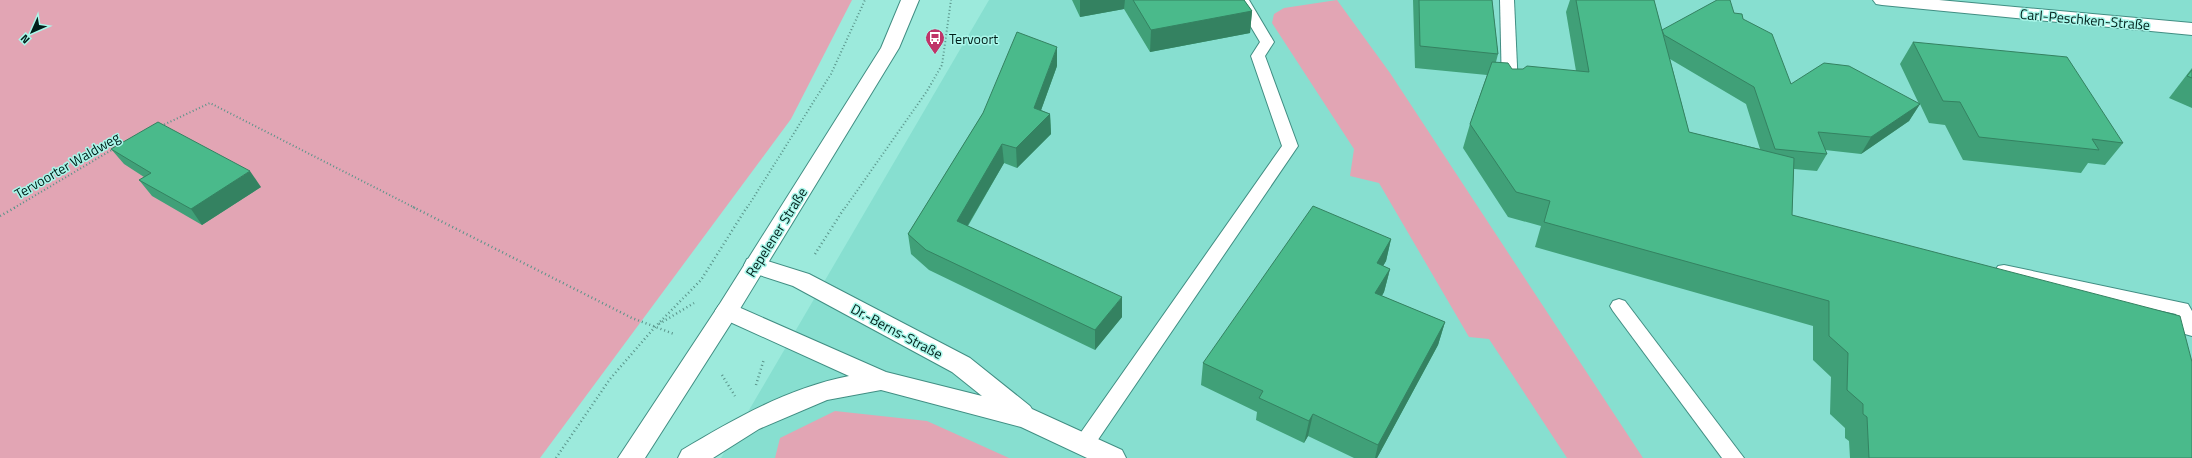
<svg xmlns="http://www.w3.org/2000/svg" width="2192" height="458" viewBox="0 0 2192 458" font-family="'Titillium Web',sans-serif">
	<rect width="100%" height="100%" fill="#9ceadc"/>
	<polygon fill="#87dfd0" points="989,0 2192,0 2192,458 721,458"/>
	<g fill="#e2a5b4">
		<polygon points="0,0 852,0 791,119 540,458 0,458"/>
		<polygon points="1337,0 1390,73 1643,458 1567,458 1489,339 1469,337 1379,183 1350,176 1354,149 1272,23 1274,14 1284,8"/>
		<polygon points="835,411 927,421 1009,458 775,458 780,438"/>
	</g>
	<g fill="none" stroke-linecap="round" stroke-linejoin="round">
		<defs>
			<g id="service">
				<polygon points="1235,0 1249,0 1274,42 1265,56 1298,146 1091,450 1084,452 1077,450 1074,444 1077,438 1282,146 1251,56 1260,42"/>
				<polygon points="1500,0 1514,0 1518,88 1515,91 1505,91 1502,88"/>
				<polygon points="2004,265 2188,304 2192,311 2192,336 2185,334 2176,314 1998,276 1995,271 1998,266"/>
				<polygon points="1619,299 1625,301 1744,458 1722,458 1613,311 1610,306 1613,301"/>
			</g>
			<g id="minor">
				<polygon points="1873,0 1939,0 2192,23 2192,35 1882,5 1876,4"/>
				<path d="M755,257L809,274L970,358L1030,406L1032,409L1122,450L1126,458H1087L1021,427L881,390L827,400L759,429L713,458H678L682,450C734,419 788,388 849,376L719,317L715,311L719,305L727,302L886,372L982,396L952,372L793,286L747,271L744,265L747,259Z"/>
			</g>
			<polygon id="secondary" points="901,0 919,0 899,48 735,317 645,458 618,458 719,305 881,48"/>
		</defs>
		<use href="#service" stroke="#418e83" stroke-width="2"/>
		<use href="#minor" stroke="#418e83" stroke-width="2"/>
		<use href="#secondary" stroke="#418e83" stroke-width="2"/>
		<g stroke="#599389" stroke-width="2" stroke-dasharray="1 2.5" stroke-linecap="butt">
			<polyline points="161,126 210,103 415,208"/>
			<polyline points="14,208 115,148"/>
			<polyline points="747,208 831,74 865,0"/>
			<polyline points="845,208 927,91 942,65 951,0"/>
		</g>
		<g stroke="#599389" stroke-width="2.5" stroke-dasharray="1 3" stroke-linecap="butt">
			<polyline points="413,207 632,318 674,334"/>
			<polyline points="0,216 16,207"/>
			<polyline points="815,254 845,207"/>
			<polyline points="659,324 694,303"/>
			<polyline points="722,375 735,396"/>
			<polyline points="756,385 764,359"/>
			<polyline points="556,458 610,379 655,327 701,280 747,207"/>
		</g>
		<use href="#service" fill="#fff" fill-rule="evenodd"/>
		<use href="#minor" fill="#fff" fill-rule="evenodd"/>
		<use href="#secondary" fill="#fff" fill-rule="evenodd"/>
	</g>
	<g fill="#40a078" fill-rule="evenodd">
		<polygon points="1072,0 1244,0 1252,11 1250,33 1150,52 1124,9 1080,17"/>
		<path d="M1413,0H1492L1498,54L1496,62L1512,69L1576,71L1566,12L1570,0H1654L1662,30L1734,13L1743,19L1791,84L1919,104L1900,64L1913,42L2123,143L2105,165L2088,163L2081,173L1963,160L1945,125L1929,123L1920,104L1909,121L1861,154L1825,150L1827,154L1817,171L1794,169L1792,215L2192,458H1850L1849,441L1845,438V428L1830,414L1831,377L1813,360V326L1535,247L1541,226L1508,217L1463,148L1470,124L1487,75L1415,68ZM1670,59L1746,104L1760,149L1689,132Z"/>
		<polygon points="1057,66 1041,110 1050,114 1051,134 1017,168 1004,163 968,226 1122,317 1095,350 929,270 911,254 908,234 983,113"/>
		<polygon points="2192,68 2192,108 2169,98"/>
		<polygon points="111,149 261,187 202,225 152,196 139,180 144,177 124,164"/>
		<polygon points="1391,239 1386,261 1383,266 1390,269 1384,292 1382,296 1445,322 1438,345 1377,458 1354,458 1308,436 1304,443 1256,420 1257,412 1201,385 1203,363"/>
	</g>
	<g fill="#348261">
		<polygon points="1080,0 1125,0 1124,9 1080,17"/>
		<polygon points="1252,11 1250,33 1150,52 1151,30"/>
		<polygon points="1057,47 1057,66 1035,127 1034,108"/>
		<polygon points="1920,104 1909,121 1861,154 1871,137"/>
		<polygon points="1050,114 1051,134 1017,168 1016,148"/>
		<polygon points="1002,144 1004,163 959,240 957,221"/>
		<polygon points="250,171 261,187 202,225 191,209"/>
		<polygon points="1391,239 1386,261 1371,286 1377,263"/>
		<polygon points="1390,269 1384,292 1369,316 1375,293"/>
		<polygon points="1122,297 1122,317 1095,350 1095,330"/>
		<polygon points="1445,322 1438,345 1377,458 1375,458 1378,445"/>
		<polygon points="1313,414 1308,436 1304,443 1309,421"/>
	</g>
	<g fill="#4aba8b" stroke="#348261">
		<polygon points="1133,0 1244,0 1252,11 1151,30"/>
		<polygon points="1419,0 1492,0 1498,54 1420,46"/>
		<polygon points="1576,0 1654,0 1689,132 1794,158 1792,215 2180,316 2192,362 2192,458 1869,458 1867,417 1863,414 1863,404 1847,390 1848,353 1829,336 1829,301 1544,222 1550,201 1516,192 1470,124 1492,62 1508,63 1512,69 1523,69 1527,66 1589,72"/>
		<polygon points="1717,0 1730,0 1734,13 1742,14 1743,19 1772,34 1791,84 1824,63 1849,66 1920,104 1871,137 1818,132 1827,154 1775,149 1754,87 1664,35 1662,30"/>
		<polygon points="1017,32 1057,47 1034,108 1050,114 1016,148 1002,144 957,221 1122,297 1095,330 926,250 908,234 983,113"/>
		<polygon points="1913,42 2067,57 2123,143 2092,139 2099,150 1979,137 1960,102 1943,101"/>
		<polygon points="2192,70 2192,78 2187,76"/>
		<polygon points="158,122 250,171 191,209 139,180 151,173 111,149"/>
		<polygon points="1313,206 1391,239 1377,263 1390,269 1375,293 1445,322 1378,445 1313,414 1309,421 1259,398 1263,391 1203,363"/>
	</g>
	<defs>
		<symbol id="bus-pin" viewBox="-11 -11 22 30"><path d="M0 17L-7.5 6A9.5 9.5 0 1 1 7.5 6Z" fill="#c03469" stroke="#a9f7ea"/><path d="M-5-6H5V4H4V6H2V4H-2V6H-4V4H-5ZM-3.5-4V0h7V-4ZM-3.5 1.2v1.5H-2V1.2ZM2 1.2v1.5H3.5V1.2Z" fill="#fff"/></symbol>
	</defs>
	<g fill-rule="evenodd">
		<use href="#bus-pin" x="924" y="27" width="22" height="30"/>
	</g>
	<g text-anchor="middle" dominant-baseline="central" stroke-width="3" stroke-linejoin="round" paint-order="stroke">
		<g font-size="14" fill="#001f1a" stroke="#a9f7ea">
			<text transform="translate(2085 19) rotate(5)">Carl-Peschken-Straße</text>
			<text transform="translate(67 165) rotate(-30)">Tervoorter Waldweg</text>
			<text transform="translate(776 232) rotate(-58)">Repelener Straße</text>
			<text transform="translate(897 331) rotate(28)">Dr.-Berns-Straße</text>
		</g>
		<g font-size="14" fill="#001f1a" stroke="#a9f7ea" text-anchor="start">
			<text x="949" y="38">Tervoort</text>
		</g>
	</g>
	<g transform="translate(32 32) rotate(225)" stroke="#a9f7ea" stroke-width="3" paint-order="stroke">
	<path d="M0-3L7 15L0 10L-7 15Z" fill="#001f1a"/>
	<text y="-6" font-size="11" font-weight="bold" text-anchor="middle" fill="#001f1a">N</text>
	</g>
</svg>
